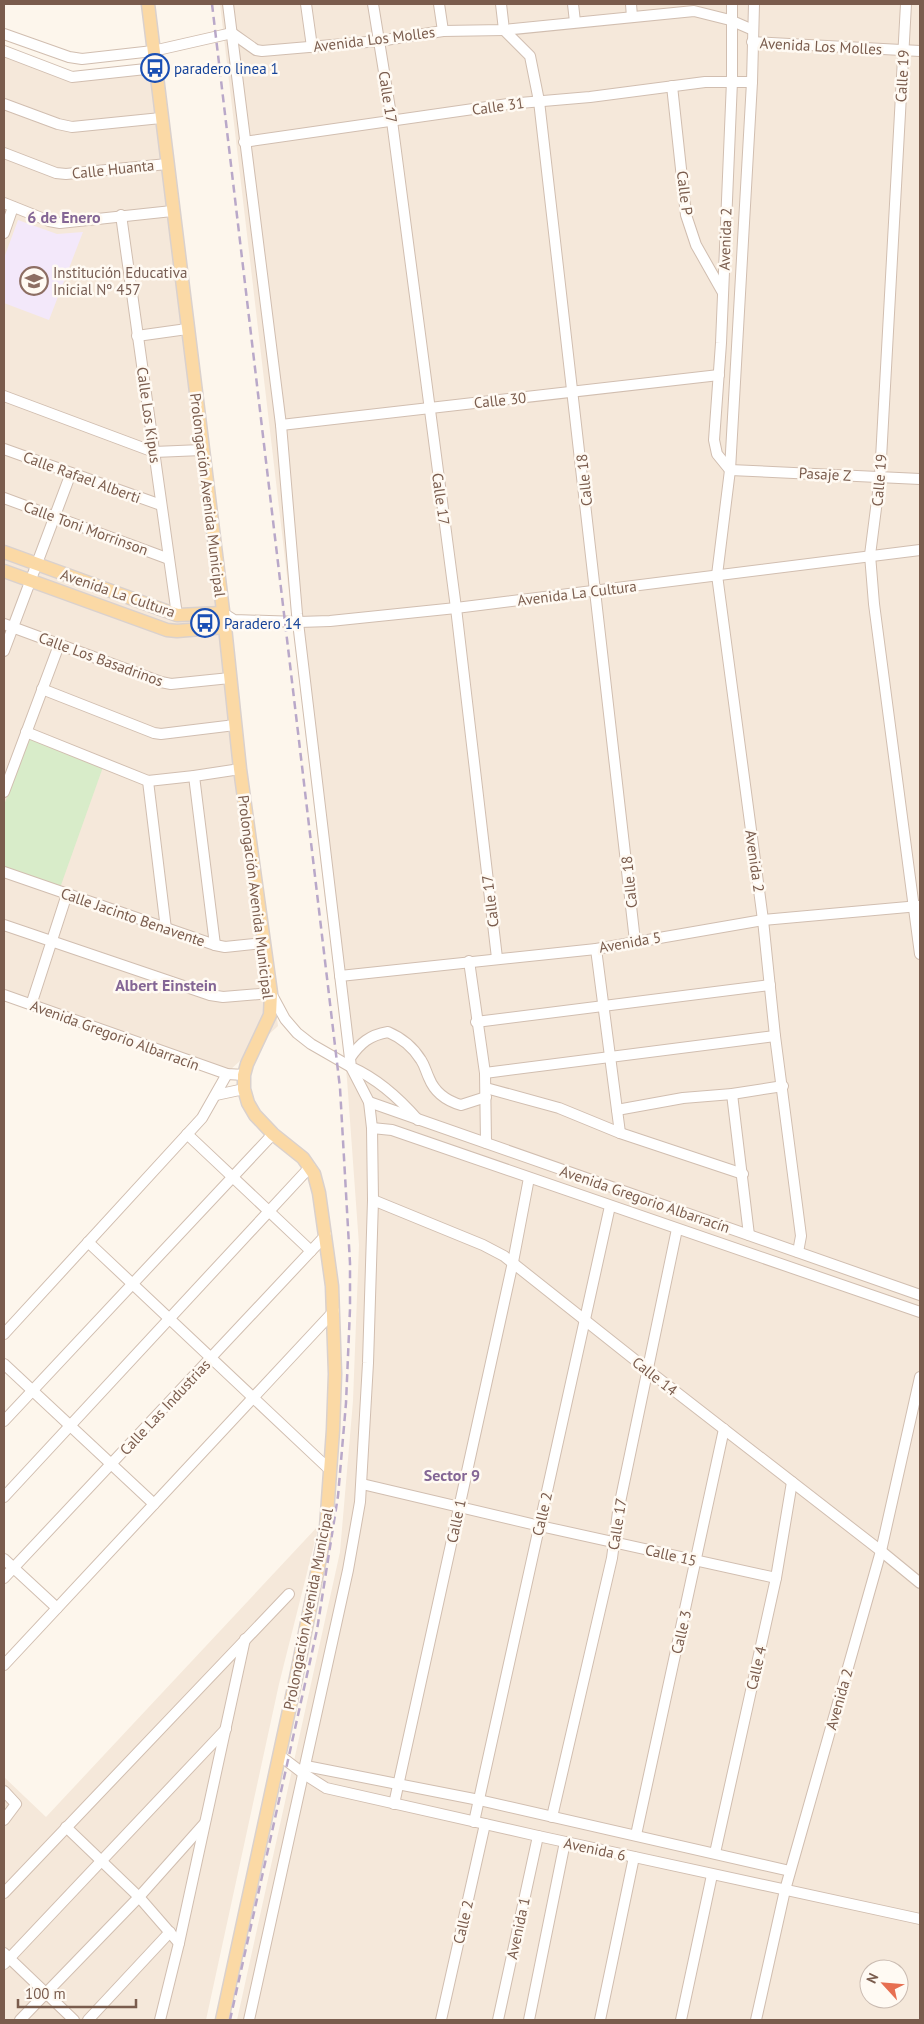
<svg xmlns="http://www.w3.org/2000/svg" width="924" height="2024" viewBox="0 0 924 2024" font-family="'PT Sans',sans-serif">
	<rect width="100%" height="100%" fill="#fdf6ec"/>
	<g fill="#f5e8da" fill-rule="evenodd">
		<path d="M220,4H920V2020H237L340,1552L353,1401L359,1245L347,1079L317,832ZM869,1969H899V1999H869Z"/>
		<polygon points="4,46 72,74 161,61 278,1026 229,1071 4,992"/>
		<polygon points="319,1525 279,1684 206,2020 4,2020 4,1777 46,1817"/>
	</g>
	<polygon fill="#f3e8fa" points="18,220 57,234 83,232 49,320 4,303 4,258"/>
	<polygon fill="#d8ecc9" points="29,738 103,767 60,888 4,868 4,805"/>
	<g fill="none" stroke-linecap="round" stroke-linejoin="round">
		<defs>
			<g id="minor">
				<path d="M228,4L281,425L297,614L351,1067C378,1079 399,1098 418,1120"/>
				<polyline points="306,4 312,47"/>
				<polyline points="373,4 392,121 456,608 497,958"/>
				<polyline points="439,4 443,31"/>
				<polyline points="501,4 504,30 530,56 539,101 635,941"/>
				<polyline points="573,4 575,22"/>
				<polyline points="631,4 632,17"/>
				<polyline points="754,4 752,82 730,470 717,575 763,920 775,1036 801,1236 798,1252"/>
				<polyline points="906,4 880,477 870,555 874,604 920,954"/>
				<polyline points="4,34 69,57 82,59 153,51 232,33 256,50 262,51 379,41 443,31 504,30 694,11 730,20 753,30"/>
				<polyline points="752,42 920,51"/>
				<polyline points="4,51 72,77 155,68"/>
				<polyline points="672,86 686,215 696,245 722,291"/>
				<polyline points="4,104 58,124 72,127 161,118"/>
				<polyline points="244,142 508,104 590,97 705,82 752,82"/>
				<polyline points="4,153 56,173 66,174 167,164"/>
				<polyline points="4,203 49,221 60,223 172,211"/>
				<polyline points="121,215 177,615"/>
				<polyline points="4,233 13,207"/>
				<polyline points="137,336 187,329"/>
				<polyline points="4,396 154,452 202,450"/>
				<polyline points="281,425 719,375"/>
				<polyline points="4,449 161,505"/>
				<polyline points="730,470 717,454 714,440 721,343 732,81 732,4"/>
				<polyline points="730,470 920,479"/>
				<polyline points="4,498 169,559"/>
				<polyline points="223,613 234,620 299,622 330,621 456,608 920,550"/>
				<polyline points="4,624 161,682 171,684 230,678"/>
				<polyline points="4,651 71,473"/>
				<polyline points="42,689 154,733 161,734 235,725"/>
				<polyline points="26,732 148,781 194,776 240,769"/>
				<polyline points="194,776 215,945"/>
				<polyline points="148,781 166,929"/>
				<polyline points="4,792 59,645"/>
				<polyline points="4,872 215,945 225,947 264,943"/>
				<polyline points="4,925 210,995 223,997 271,993 285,1019 297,1033 311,1044 351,1067 369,1102 372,1128 373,1200 368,1363 360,1502 348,1570 249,2020"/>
				<polyline points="596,949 620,1133"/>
				<polyline points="469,961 485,1073 486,1143"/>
				<polyline points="340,976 596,949 763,920 919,906"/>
				<polyline points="4,995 227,1074 244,1075"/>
				<polyline points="31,1005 67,894"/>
				<polyline points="476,1022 770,985"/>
				<path d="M350,1058C360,1043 370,1035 388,1032C402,1038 413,1047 421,1060C425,1066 426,1072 429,1078C435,1093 447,1101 461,1105L486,1097"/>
				<polyline points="485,1073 775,1036"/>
				<polyline points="486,1088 559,1108 620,1133 743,1174"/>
				<polyline points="732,1094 749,1235"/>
				<polyline points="216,1095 244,1089"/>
				<polyline points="369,1102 920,1295"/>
				<polyline points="617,1110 683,1098 732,1094 783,1086"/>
				<polyline points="372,1128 392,1130 920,1312"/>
				<polyline points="187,1134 311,1251"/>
				<polyline points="373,1200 483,1245 504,1256 649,1371 881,1551 920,1583"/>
				<polyline points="88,1242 330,1470"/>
				<polyline points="4,1334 202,1118 227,1074"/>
				<polyline points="4,1364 154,1504"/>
				<polyline points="4,1421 273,1134"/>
				<polyline points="362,1484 540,1526 776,1578"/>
				<polyline points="4,1497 310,1167"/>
				<polyline points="4,1559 57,1608"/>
				<polyline points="4,1578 326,1235"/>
				<polyline points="4,1665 334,1311"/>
				<polyline points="279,1755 304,1774 326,1788 538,1836 920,1919"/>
				<polyline points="306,1766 479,1800 790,1871"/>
				<polyline points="4,1791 16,1804 4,1820"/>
				<polyline points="394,1804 513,1262 529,1178"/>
				<polyline points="552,1817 612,1558 618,1512 677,1229"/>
				<polyline points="474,1822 610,1206"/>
				<polyline points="66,1827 139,1897 179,1943"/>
				<polyline points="636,1835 724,1429"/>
				<polyline points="715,1853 776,1578 792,1482"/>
				<polyline points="4,1893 289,1594"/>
				<polyline points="4,1953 74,2020"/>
				<polyline points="4,1964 226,1729"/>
				<polyline points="20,2020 139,1897 204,1824"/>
				<polyline points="88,2020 170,1932"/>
				<polyline points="160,2020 179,1943 245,1639"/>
				<polyline points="441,2020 485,1824"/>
				<polyline points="498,2020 538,1836"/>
				<polyline points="529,2020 565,1842"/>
				<polyline points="600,2020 634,1857"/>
				<polyline points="681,2020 712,1875"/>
				<polyline points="756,2020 785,1890 881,1551 920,1377"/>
			</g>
			<g id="major">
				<polyline points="148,4 225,627 240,769 271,993 270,1015 247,1064 244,1075 244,1089 248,1103 255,1115 273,1134 303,1158 314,1174 319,1193 332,1286 335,1374 333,1430 326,1528 296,1678 222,2020"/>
				<polyline points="4,552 177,615 223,613"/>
				<polyline points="4,571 167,630 177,631 225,627"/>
			</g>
		</defs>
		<use href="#minor" stroke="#d1beb0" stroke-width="12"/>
		<use href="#major" stroke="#dad1cd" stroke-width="15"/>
		<use href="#minor" stroke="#fff" stroke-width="10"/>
		<use href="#major" stroke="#fbd9a5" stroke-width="12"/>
		<polyline stroke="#b9a8c9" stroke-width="2.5" stroke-dasharray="8 5" stroke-linecap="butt" points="212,4 340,1088 350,1263 350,1309 346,1403 338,1496 317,1630 230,2020"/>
	</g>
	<defs>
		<symbol id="bus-ring" viewBox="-11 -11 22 22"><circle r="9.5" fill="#fffaf3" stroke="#1a4fb4" stroke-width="1.5"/><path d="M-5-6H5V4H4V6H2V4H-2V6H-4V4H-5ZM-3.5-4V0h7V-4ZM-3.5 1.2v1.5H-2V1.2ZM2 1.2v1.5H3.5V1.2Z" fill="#1a4fb4"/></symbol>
		<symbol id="school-ring" viewBox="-11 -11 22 22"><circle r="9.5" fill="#fffaf3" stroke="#8d6e63" stroke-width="1.5"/><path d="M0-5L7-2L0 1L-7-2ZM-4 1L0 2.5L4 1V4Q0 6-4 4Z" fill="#8d6e63"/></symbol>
	</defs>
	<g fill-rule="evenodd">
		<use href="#bus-ring" x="139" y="52" width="32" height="32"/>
		<use href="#school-ring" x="18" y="265" width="32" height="32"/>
		<use href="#bus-ring" x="189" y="607" width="32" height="32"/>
	</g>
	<g text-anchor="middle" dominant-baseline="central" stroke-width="5" stroke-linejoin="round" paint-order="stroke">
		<g font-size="15" fill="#7a5c4d" stroke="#fffaf3">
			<text transform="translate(374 39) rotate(-7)">Avenida Los Molles</text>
			<text transform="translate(821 46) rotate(3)">Avenida Los Molles</text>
			<text transform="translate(902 76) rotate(-87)">Calle 19</text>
			<text transform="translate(388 97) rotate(81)">Calle 17</text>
			<text transform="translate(498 106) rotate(-8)">Calle 31</text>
			<text transform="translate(113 169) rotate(-6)">Calle Huanta</text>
			<text transform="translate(685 193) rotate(83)">Calle P</text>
			<text transform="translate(725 239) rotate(-88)">Avenida 2</text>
			<text transform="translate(500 400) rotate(-6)">Calle 30</text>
			<text transform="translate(149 415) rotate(82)">Calle Los Kipus</text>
			<text transform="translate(825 474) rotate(3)">Pasaje Z</text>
			<text transform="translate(82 477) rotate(20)">Calle Rafael Alberti</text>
			<text transform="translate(584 480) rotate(-96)">Calle 18</text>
			<text transform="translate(879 480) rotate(-85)">Calle 19</text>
			<text transform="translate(208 495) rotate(83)">Prolongación Avenida Municipal</text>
			<text transform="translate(441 499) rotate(82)">Calle 17</text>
			<text transform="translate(86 528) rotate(20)">Calle Toni Morrinson</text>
			<text transform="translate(118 593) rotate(19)">Avenida La Cultura</text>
			<text transform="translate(577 593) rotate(-7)">Avenida La Cultura</text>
			<text transform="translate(101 659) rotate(20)">Calle Los Basadrinos</text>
			<text transform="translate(755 861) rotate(82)">Avenida 2</text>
			<text transform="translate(629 882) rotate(-96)">Calle 18</text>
			<text transform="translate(256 897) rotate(83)">Prolongación Avenida Municipal</text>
			<text transform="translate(490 901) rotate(-97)">Calle 17</text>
			<text transform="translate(133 917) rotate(19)">Calle Jacinto Benavente</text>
			<text transform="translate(630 942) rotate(-10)">Avenida 5</text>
			<text transform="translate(115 1035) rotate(20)">Avenida Gregorio Albarracín</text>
			<text transform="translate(645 1199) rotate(19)">Avenida Gregorio Albarracín</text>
			<text transform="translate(655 1376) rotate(38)">Calle 14</text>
			<text transform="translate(165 1407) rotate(-47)">Calle Las Industrias</text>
			<text transform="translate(542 1514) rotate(-77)">Calle 2</text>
			<text transform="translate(456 1521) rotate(-78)">Calle 1</text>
			<text transform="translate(617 1524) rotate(-81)">Calle 17</text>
			<text transform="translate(671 1555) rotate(13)">Calle 15</text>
			<text transform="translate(308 1609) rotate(-79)">Prolongación Avenida Municipal</text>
			<text transform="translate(681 1632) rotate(-77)">Calle 3</text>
			<text transform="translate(756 1668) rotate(-77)">Calle 4</text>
			<text transform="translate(839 1699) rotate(-74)">Avenida 2</text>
			<text transform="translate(595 1849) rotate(12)">Avenida 6</text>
			<text transform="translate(463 1922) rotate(-77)">Calle 2</text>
			<text transform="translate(518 1928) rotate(-78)">Avenida 1</text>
		</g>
		<g font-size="15" fill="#164399" stroke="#fffaf3" text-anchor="start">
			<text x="174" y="68">paradero linea 1</text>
			<text x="224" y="623">Paradero 14</text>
		</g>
		<g font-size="15" fill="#785e54" stroke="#fffaf3" text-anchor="start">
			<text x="53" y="272">Institución Educativa<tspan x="53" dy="17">Inicial Nº 457</tspan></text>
		</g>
		<g font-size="16" font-weight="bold" fill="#846695" stroke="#fffaf3">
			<text x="64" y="217">6 de Enero</text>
			<text x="166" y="985">Albert Einstein</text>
			<text x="452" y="1475">Sector 9</text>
		</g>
	</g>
	<rect width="924" height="2024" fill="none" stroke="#7a5c4d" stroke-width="10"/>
	<g transform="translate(884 1984) rotate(296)"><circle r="24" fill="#fffaf3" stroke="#cabbb1"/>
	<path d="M0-4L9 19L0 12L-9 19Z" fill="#e76f51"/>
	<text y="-8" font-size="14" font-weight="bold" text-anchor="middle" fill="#7a5c4d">N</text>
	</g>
	<path d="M18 1999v8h118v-8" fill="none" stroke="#7a5c4d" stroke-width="2.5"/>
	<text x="25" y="1999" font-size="15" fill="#7a5c4d" stroke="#fffaf3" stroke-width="4" paint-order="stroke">100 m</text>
</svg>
